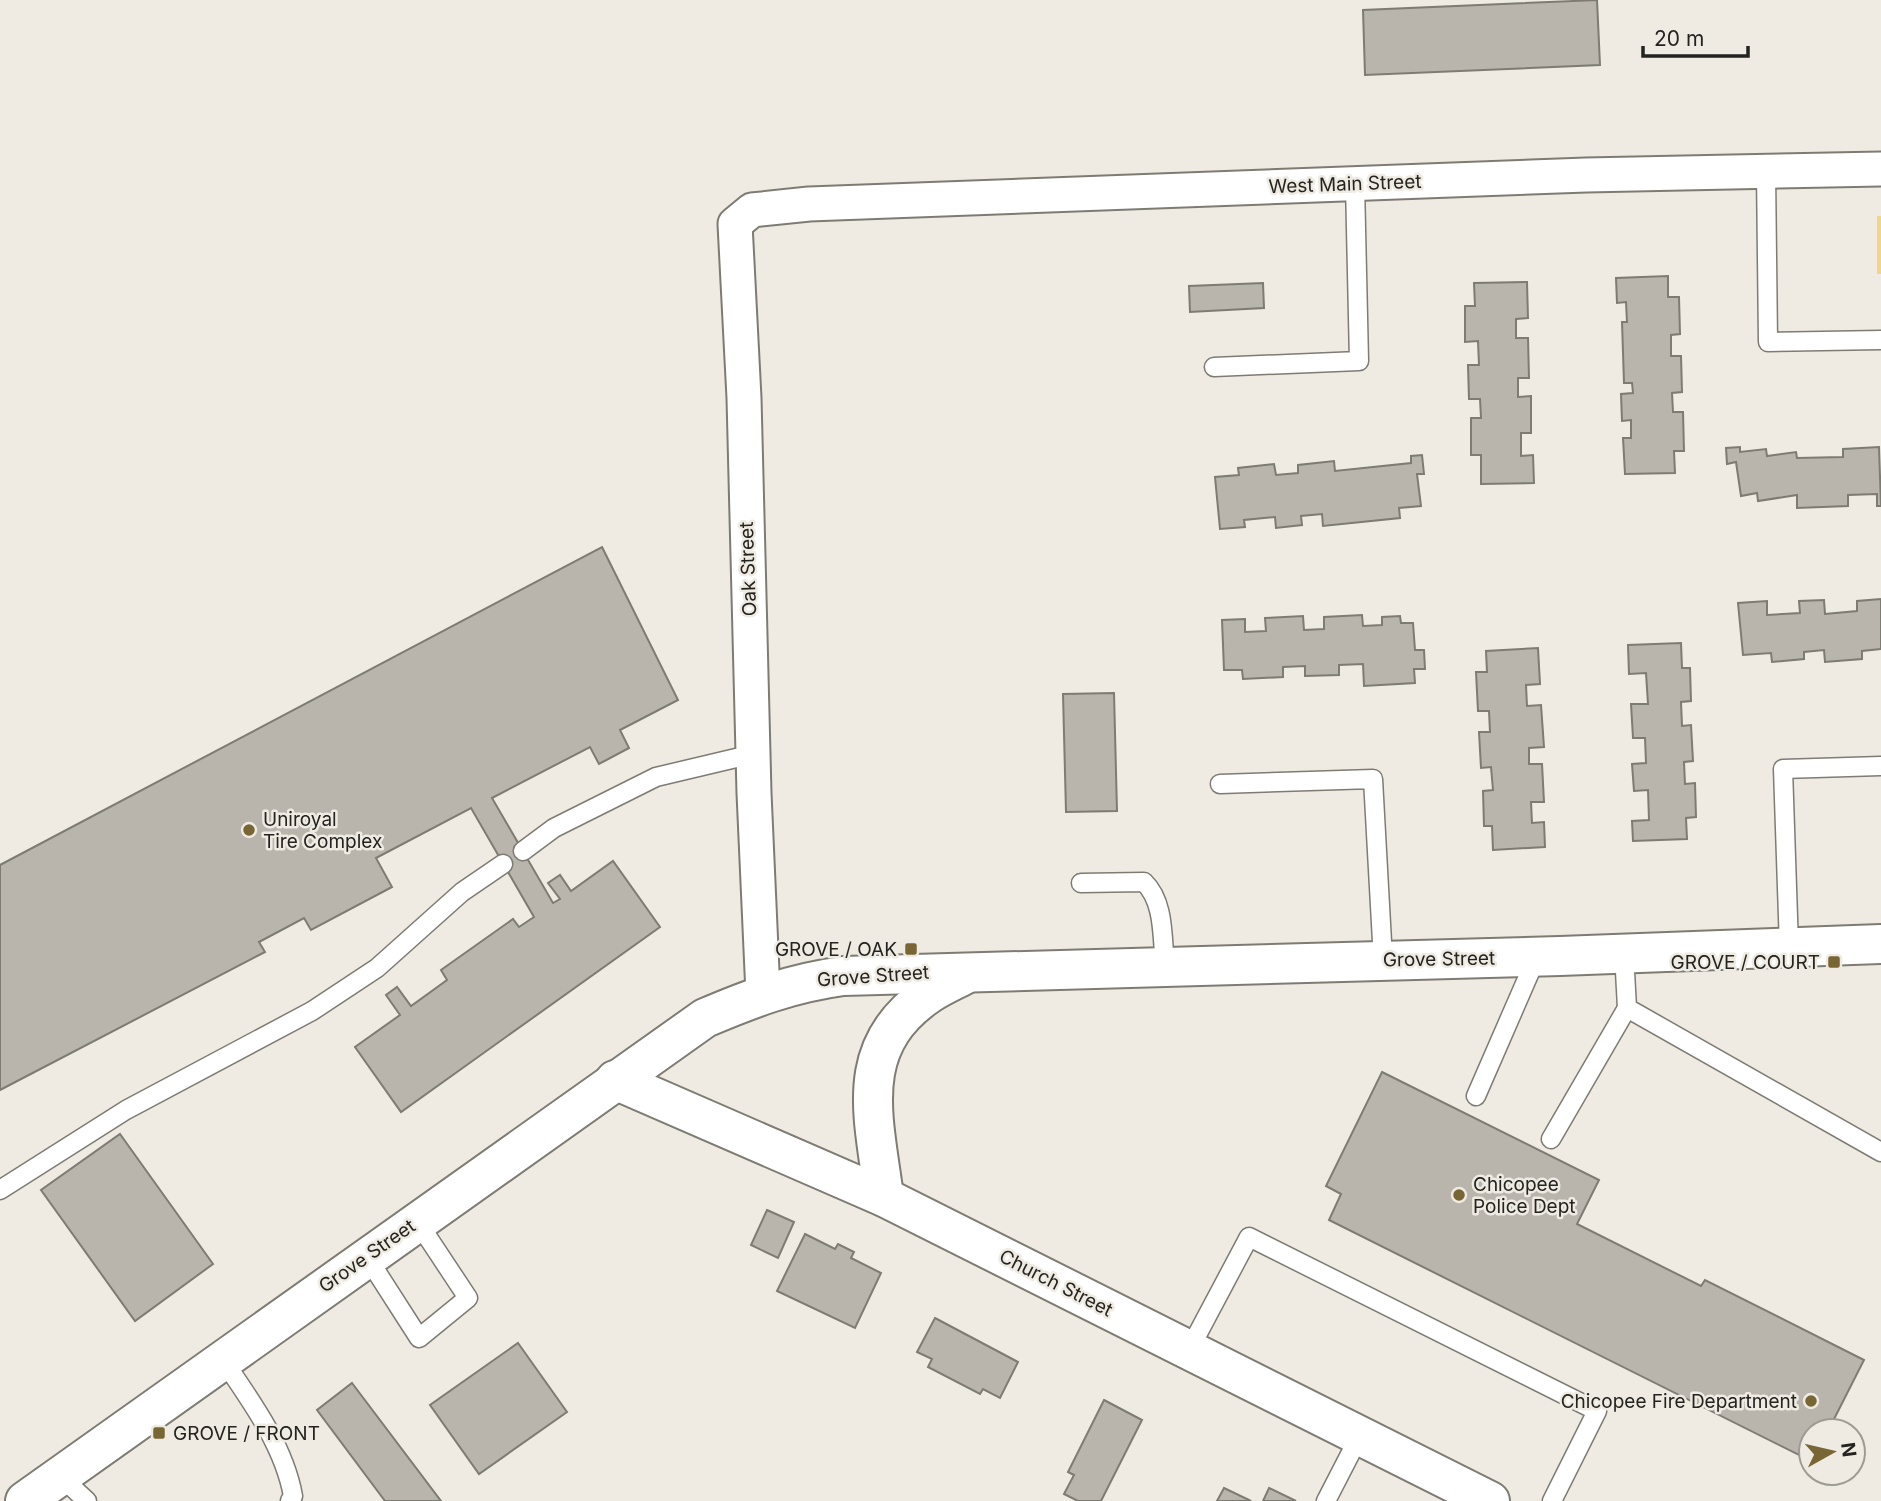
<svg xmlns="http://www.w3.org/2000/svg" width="1881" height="1501" viewBox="0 0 1881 1501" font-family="Inter,sans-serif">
	<rect width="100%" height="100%" fill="#efebe2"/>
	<rect fill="#f0d48b" x="1877" y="216" width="4" height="58"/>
	<g fill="#b9b5ad" stroke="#7e7b73" stroke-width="2">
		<polygon points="1597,0 1600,65 1365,75 1363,10"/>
		<polygon points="1668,276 1668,297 1679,297 1680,334 1671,335 1671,356 1681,356 1682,392 1672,393 1673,412 1683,412 1684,451 1674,451 1675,473 1625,474 1623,438 1631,438 1631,420 1622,421 1621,394 1633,393 1632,383 1624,383 1622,322 1627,322 1626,302 1617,303 1616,278"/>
		<polygon points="1527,282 1528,318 1516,319 1516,338 1528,338 1529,378 1518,378 1518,397 1531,396 1531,433 1521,433 1521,456 1533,455 1534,483 1481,484 1481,455 1471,455 1471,418 1481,418 1480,399 1469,399 1468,365 1479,365 1478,341 1465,342 1465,306 1475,306 1474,283"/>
		<polygon points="1263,283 1264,308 1190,312 1189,286"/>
		<polygon points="1740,447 1740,452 1766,449 1767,456 1796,452 1797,458 1843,457 1843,449 1879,447 1881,506 1877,506 1877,494 1848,495 1848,506 1797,508 1797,495 1758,501 1757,493 1741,496 1736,462 1727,464 1726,448"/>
		<polygon points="1422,455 1424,474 1417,474 1421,506 1399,508 1400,518 1323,526 1322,514 1301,516 1302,525 1276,528 1275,517 1244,520 1245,527 1220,529 1215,477 1239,475 1238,468 1274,464 1276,475 1298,473 1298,465 1334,461 1335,471 1411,463 1411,456"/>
		<polygon points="602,547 678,700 620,730 629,748 599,764 590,747 492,798 553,903 560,899 548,883 560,875 571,891 613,861 660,927 401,1112 355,1047 400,1015 386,995 397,987 411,1006 447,980 441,970 513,919 519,927 534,917 471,808 376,858 392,887 311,930 304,918 259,942 265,952 0,1090 0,865"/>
		<polygon points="1881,599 1881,649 1862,651 1862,659 1825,662 1824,650 1804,652 1804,659 1772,662 1771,653 1743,655 1738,603 1767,601 1767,615 1800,613 1799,601 1824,600 1825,614 1857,611 1857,601"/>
		<polygon points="1362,615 1363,626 1382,625 1382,617 1400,616 1401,623 1413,623 1415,650 1424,650 1425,669 1414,669 1415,683 1364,686 1363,664 1339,665 1339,675 1305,676 1305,666 1283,667 1283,677 1243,679 1242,670 1224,670 1222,620 1245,619 1245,632 1266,631 1265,618 1303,616 1304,630 1324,629 1324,617"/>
		<polygon points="1681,643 1682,668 1690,668 1691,701 1681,702 1682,726 1691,725 1693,761 1684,762 1685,784 1695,783 1696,817 1686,818 1687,839 1633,841 1632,821 1649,820 1648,790 1634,791 1632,764 1646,763 1645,738 1633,738 1631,704 1648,704 1646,673 1629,674 1628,645"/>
		<polygon points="1538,648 1540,684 1526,685 1527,706 1541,705 1544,747 1529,748 1529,764 1542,764 1544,802 1531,802 1532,823 1544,822 1545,847 1493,850 1492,826 1484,826 1483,791 1493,790 1491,767 1481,768 1479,732 1490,732 1489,711 1478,711 1476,672 1487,672 1486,651"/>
		<polygon points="1114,693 1117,811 1066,812 1063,694"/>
		<polygon points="1382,1072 1599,1180 1577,1224 1701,1286 1705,1280 1864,1360 1828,1431 1811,1431 1811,1461 1329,1220 1341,1194 1326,1186"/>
		<polygon points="120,1134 213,1264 135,1321 41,1190"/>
		<polygon points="767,1210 794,1222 778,1258 751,1245"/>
		<polygon points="805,1234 835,1249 838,1244 854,1252 851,1258 881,1273 855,1328 777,1291"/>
		<polygon points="935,1318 1018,1362 1000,1398 983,1389 980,1394 928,1367 932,1359 917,1352"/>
		<polygon points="518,1343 567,1412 479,1474 430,1405"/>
		<polygon points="352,1383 441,1501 385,1501 317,1410"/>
		<polygon points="1104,1400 1142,1420 1101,1501 1078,1501 1064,1494 1074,1475 1068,1472"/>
		<polygon points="1224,1488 1251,1501 1217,1501"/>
		<polygon points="1269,1488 1296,1501 1263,1501"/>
	</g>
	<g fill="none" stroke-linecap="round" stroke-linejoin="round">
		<defs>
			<g id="service">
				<polyline points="1766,172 1768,342 1881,340"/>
				<polyline points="1214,367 1359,361 1355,184"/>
				<polyline points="1220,784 1373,779 1383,960"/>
				<polyline points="523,851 554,828 656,777 753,754"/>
				<path d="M1081,883L1144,882C1165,902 1162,939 1165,966"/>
				<polyline points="1789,947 1783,769 1881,766"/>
				<polyline points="1624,953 1627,1008 1881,1152"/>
				<polyline points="1476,1096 1537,956"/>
				<polyline points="1551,1139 1627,1008"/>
				<polyline points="0,1190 126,1110 312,1011 377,968 462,892 503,864"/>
				<polyline points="367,1257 419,1338 468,1298 417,1221"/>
				<polyline points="1189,1350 1249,1237 1597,1411 1552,1501"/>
				<path d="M223,1360C251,1401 284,1446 293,1496L290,1501"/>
				<polyline points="60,1476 87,1501"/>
				<polyline points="1326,1501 1360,1435"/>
			</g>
			<polyline id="minor" points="763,994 754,793 744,398 735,224 752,210 809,204 1586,175 1881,169"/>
			<g id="secondary">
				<polyline points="615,1080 884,1197 1490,1501"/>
				<path d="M884,1197C874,1117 851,1047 929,994C941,986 955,980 968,973"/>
				<path d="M25,1501L705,1018C752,998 792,983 843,976L1560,956L1881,944"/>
			</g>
		</defs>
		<use href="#service" stroke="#7e7b73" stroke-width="21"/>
		<use href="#minor" stroke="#7e7b73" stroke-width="37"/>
		<use href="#secondary" stroke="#7e7b73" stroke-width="42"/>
		<use href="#service" stroke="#fff" stroke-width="18"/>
		<use href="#minor" stroke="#fff" stroke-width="33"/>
		<use href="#secondary" stroke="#fff" stroke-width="38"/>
	</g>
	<g fill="#786634" stroke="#efebe2" stroke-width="2.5">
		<circle cx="249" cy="830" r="7"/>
		<rect x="904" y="942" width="14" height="14" rx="3.5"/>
		<rect x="1827" y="955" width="14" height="14" rx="3.5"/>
		<circle cx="1459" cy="1195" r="7"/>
		<circle cx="1811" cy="1401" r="7"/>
		<rect x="152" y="1426" width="14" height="14" rx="3.5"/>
	</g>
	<g text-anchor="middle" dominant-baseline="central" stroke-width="5" stroke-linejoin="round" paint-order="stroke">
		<g font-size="19" fill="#242320" stroke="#efebe2">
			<text transform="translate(1345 184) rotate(-2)">West Main Street</text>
			<text transform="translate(748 569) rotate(-92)">Oak Street</text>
			<text transform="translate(1439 959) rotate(-1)">Grove Street</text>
			<text transform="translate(873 976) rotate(-4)">Grove Street</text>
			<text transform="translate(367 1256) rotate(-35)">Grove Street</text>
			<text transform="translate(1056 1283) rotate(27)">Church Street</text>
		</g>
		<g font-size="19" fill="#242320" stroke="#efebe2" text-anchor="start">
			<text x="263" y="819">Uniroyal<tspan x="263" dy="22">Tire Complex</tspan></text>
			<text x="897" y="949" text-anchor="end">GROVE / OAK</text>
			<text x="1820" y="962" text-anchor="end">GROVE / COURT</text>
			<text x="1473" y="1184">Chicopee<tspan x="1473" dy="22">Police Dept</tspan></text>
			<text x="1797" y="1401" text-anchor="end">Chicopee Fire Department</text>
			<text x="173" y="1433">GROVE / FRONT</text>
		</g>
	</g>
	<g transform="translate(1832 1452) rotate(82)"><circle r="33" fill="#efebe2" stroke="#9e9b94" stroke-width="2"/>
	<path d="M0-5L12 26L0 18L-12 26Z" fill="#786634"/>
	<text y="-10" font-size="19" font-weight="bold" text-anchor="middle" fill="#242320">N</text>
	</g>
	<path d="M1643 46v10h105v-10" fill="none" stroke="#242320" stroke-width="3.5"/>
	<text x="1654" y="46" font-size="21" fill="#242320" stroke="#efebe2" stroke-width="5" paint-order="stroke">20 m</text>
</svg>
